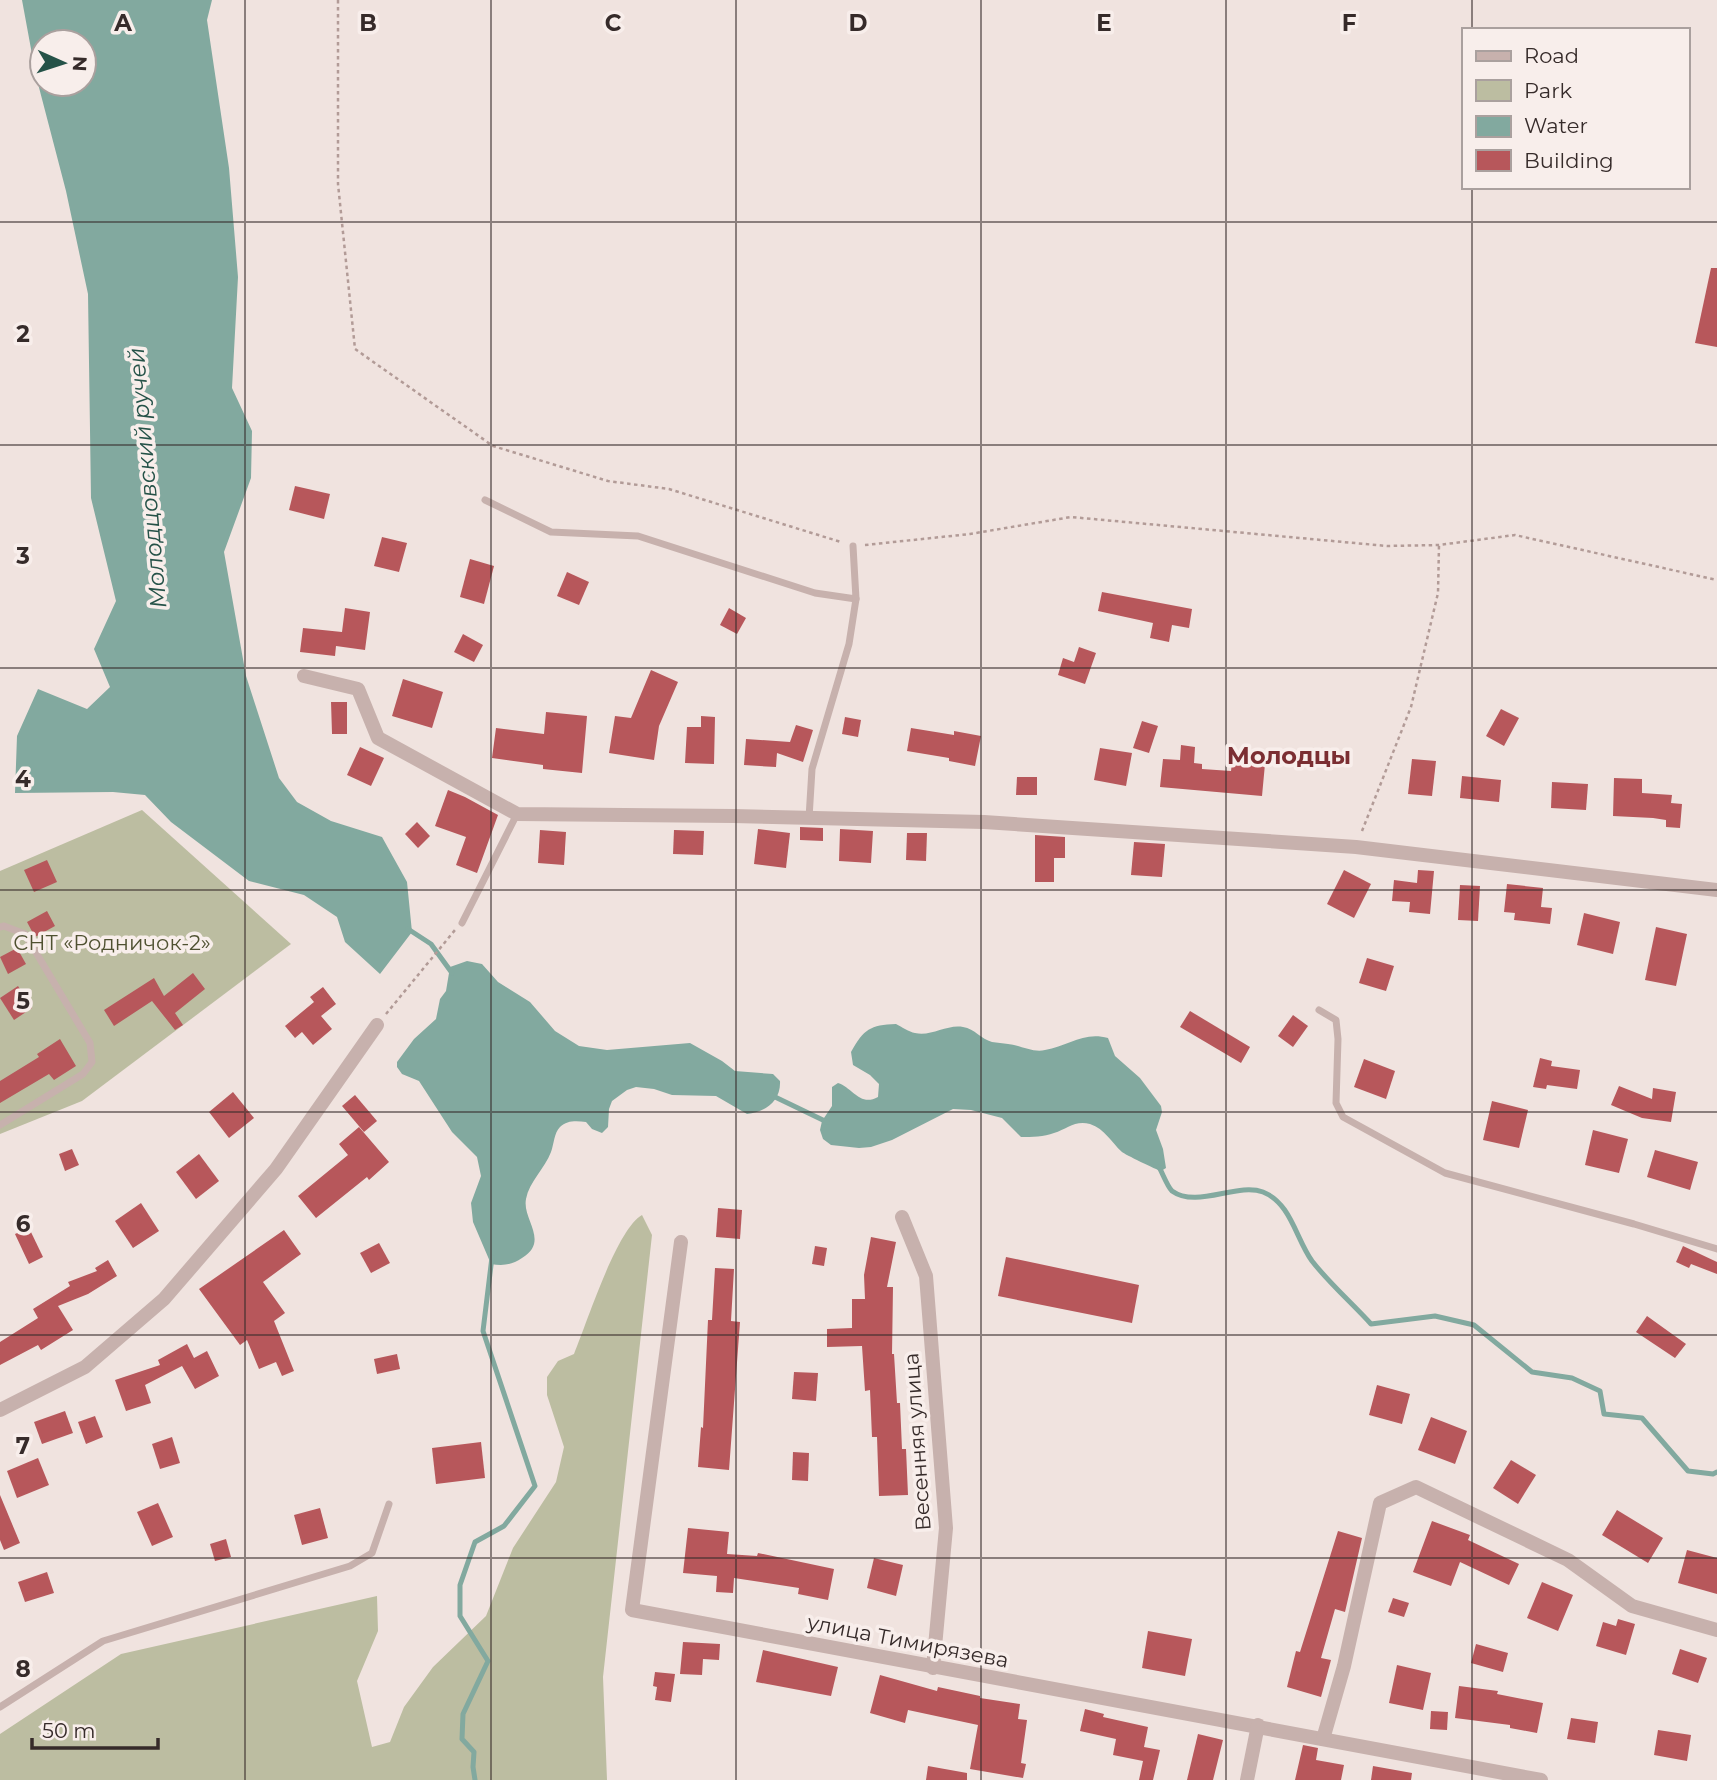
<svg xmlns="http://www.w3.org/2000/svg" width="1717" height="1780" viewBox="0 0 1717 1780" font-family="Montserrat,sans-serif">
	<rect width="100%" height="100%" fill="#f0e3df"/>
	<g fill="#bcbda1">
		<polygon points="142,810 291,944 82,1101 0,1134 0,871"/>
		<path d="M642,1215L652,1235L603,1677L607,1780H0V1734L121,1654L377,1596L378,1631L357,1681L372,1747L390,1742L404,1707L433,1667L486,1616L513,1548L556,1482L564,1447L547,1395V1377L558,1361L574,1354C587,1323 616,1230 642,1215Z"/>
	</g>
	<g fill="#82a99f" fill-rule="evenodd">
		<path d="M22,0H212L207,20L229,168L238,277L232,388L252,431L251,478L224,552L246,676L279,778L297,802L331,821L382,837L407,882L412,932L380,974L345,942L337,917L304,895L249,881L171,822L145,795L113,792L15,793L17,736L38,689L87,709L110,687L94,649L116,601L91,498L88,294L66,191L36,76ZM42,42H84V84H42Z"/>
		<path d="M467,961L482,964L498,982L530,1002L555,1031L579,1046L607,1050L690,1043L722,1061L735,1071L773,1074L780,1081C781,1101 766,1112 747,1114L716,1096L672,1095L654,1089L636,1087L627,1090L612,1101L609,1109L608,1127L602,1133L592,1129L586,1122C577,1121 567,1120 560,1127C554,1133 554,1144 551,1152C545,1168 529,1182 526,1199C522,1220 550,1241 522,1258C512,1265 503,1266 491,1264L473,1222L471,1203L481,1176L477,1157L452,1132L419,1081L402,1074L397,1067V1062L414,1039L436,1019L440,999L446,991L450,967Z"/>
		<path d="M896,1024C902,1027 909,1032 915,1033C931,1037 947,1024 963,1027C975,1029 981,1039 992,1042C997,1043 1003,1043 1008,1044C1020,1045 1033,1053 1045,1050C1068,1046 1084,1031 1108,1038L1115,1056L1140,1078L1161,1106L1162,1112L1156,1130L1163,1149L1166,1168L1161,1171C1157,1170 1124,1154 1122,1152C1111,1142 1105,1129 1090,1124C1075,1120 1067,1129 1054,1133C1044,1137 1032,1137 1021,1137L1002,1118L971,1110L953,1109L892,1140L871,1147L859,1148L831,1145L823,1139L820,1130L822,1121L832,1106V1087L838,1083C853,1088 860,1107 878,1097L879,1084L870,1075L853,1065L851,1052C864,1029 870,1025 896,1024Z"/>
	</g>
	<g fill="none" stroke-linecap="round" stroke-linejoin="round">
		<g stroke="#82a99f" stroke-width="5">
			<polyline points="408,929 431,944 452,973"/>
			<polyline points="773,1096 827,1122"/>
			<path d="M1159,1167C1163,1174 1167,1186 1172,1191C1197,1209 1237,1182 1263,1192C1291,1203 1296,1239 1312,1261C1329,1283 1352,1303 1371,1324L1435,1316L1474,1325L1532,1372L1572,1378L1600,1391L1604,1414L1642,1418L1688,1471L1713,1474L1717,1472"/>
			<polyline points="475,1780 473,1767 474,1752 462,1739 463,1714 488,1661 460,1616 460,1585 475,1542 504,1526 535,1486 483,1331 492,1257"/>
		</g>
	</g>
	<g fill="#b7575b">
		<polygon points="1711,268 1717,268 1717,347 1695,343"/>
		<polygon points="295,486 330,494 324,519 289,510"/>
		<polygon points="382,537 407,543 399,572 374,566"/>
		<polygon points="470,559 494,566 484,604 460,597"/>
		<polygon points="567,572 589,582 579,605 557,596"/>
		<polygon points="1102,592 1192,609 1189,628 1172,625 1169,642 1150,638 1153,623 1098,611"/>
		<polygon points="345,608 370,612 365,650 336,646 335,656 300,652 303,628 342,632"/>
		<polygon points="729,608 746,618 737,634 720,625"/>
		<polygon points="463,634 483,645 474,662 454,652"/>
		<polygon points="1079,647 1096,653 1085,684 1058,675 1063,658 1074,662"/>
		<polygon points="651,670 678,682 659,726 654,760 609,753 615,716 631,718"/>
		<polygon points="403,679 443,692 432,728 392,716"/>
		<polygon points="331,702 347,702 347,734 332,734"/>
		<polygon points="1501,709 1519,718 1504,746 1486,736"/>
		<polygon points="546,712 587,716 582,773 543,769 543,765 492,758 496,728 544,734"/>
		<polygon points="701,716 715,717 714,764 685,763 687,727 701,727"/>
		<polygon points="845,717 861,720 858,737 842,734"/>
		<polygon points="1142,721 1158,726 1149,753 1133,748"/>
		<polygon points="796,725 813,730 803,762 777,753 776,767 744,765 746,739 790,742"/>
		<polygon points="911,728 954,735 954,731 981,736 975,766 949,761 949,758 907,751"/>
		<polygon points="1181,745 1195,747 1194,763 1202,764 1202,769 1231,771 1232,762 1265,764 1262,796 1160,787 1163,759 1180,760"/>
		<polygon points="360,747 384,758 371,786 347,775"/>
		<polygon points="1100,748 1132,753 1126,786 1094,780"/>
		<polygon points="1412,759 1436,761 1432,796 1408,794"/>
		<polygon points="1462,776 1501,780 1499,802 1460,798"/>
		<polygon points="1017,777 1037,777 1037,795 1016,795"/>
		<polygon points="1614,778 1642,779 1642,793 1672,795 1671,803 1682,804 1680,828 1666,827 1666,820 1653,818 1613,816"/>
		<polygon points="1552,782 1588,784 1586,810 1551,808"/>
		<polygon points="448,790 465,797 498,815 477,873 456,865 466,837 435,826"/>
		<polygon points="417,822 430,836 418,848 405,834"/>
		<polygon points="800,827 823,828 823,841 800,840"/>
		<polygon points="758,829 790,833 786,868 754,864"/>
		<polygon points="840,829 873,831 871,863 839,861"/>
		<polygon points="540,830 566,832 564,865 538,863"/>
		<polygon points="674,830 704,831 703,855 673,854"/>
		<polygon points="907,833 927,833 926,861 906,860"/>
		<polygon points="1035,835 1065,837 1065,858 1054,858 1054,882 1035,882"/>
		<polygon points="1134,842 1165,844 1162,877 1131,875"/>
		<polygon points="47,860 57,882 34,892 24,870"/>
		<polygon points="1344,870 1371,884 1354,918 1327,904"/>
		<polygon points="1418,870 1434,871 1430,914 1409,912 1410,902 1392,901 1394,880 1417,883"/>
		<polygon points="1507,884 1543,888 1541,907 1552,908 1550,924 1514,920 1515,913 1504,912"/>
		<polygon points="1460,885 1480,886 1478,921 1458,920"/>
		<polygon points="47,911 55,926 35,937 27,922"/>
		<polygon points="1584,913 1620,922 1613,954 1577,945"/>
		<polygon points="1656,927 1687,934 1676,986 1645,980"/>
		<polygon points="17,948 26,964 8,974 0,957"/>
		<polygon points="1367,958 1394,966 1386,991 1359,983"/>
		<polygon points="193,973 205,989 175,1013 183,1025 175,1030 152,1001 114,1026 104,1010 154,978 164,996"/>
		<polygon points="18,986 32,1008 14,1020 0,998"/>
		<polygon points="323,987 336,1004 321,1016 332,1029 313,1045 302,1032 295,1038 285,1026 314,1002 310,997"/>
		<polygon points="1190,1011 1250,1047 1241,1063 1180,1027"/>
		<polygon points="1293,1015 1308,1026 1293,1047 1278,1036"/>
		<polygon points="60,1039 76,1066 54,1080 49,1074 0,1103 0,1081 39,1057 37,1054"/>
		<polygon points="1540,1058 1552,1061 1551,1066 1580,1070 1577,1089 1547,1085 1546,1089 1533,1087"/>
		<polygon points="1364,1059 1395,1071 1386,1099 1354,1087"/>
		<polygon points="1619,1086 1652,1099 1653,1088 1676,1092 1671,1122 1642,1118 1611,1105"/>
		<polygon points="233,1092 254,1118 229,1138 209,1112"/>
		<polygon points="355,1095 377,1121 364,1132 342,1106"/>
		<polygon points="1492,1101 1528,1110 1519,1148 1483,1140"/>
		<polygon points="359,1127 389,1162 369,1180 367,1177 316,1218 298,1196 348,1155 339,1144"/>
		<polygon points="1593,1130 1628,1139 1619,1173 1585,1165"/>
		<polygon points="72,1149 79,1165 65,1171 59,1154"/>
		<polygon points="1655,1150 1698,1162 1690,1190 1647,1177"/>
		<polygon points="199,1154 219,1181 196,1199 176,1172"/>
		<polygon points="141,1203 159,1231 133,1248 115,1221"/>
		<polygon points="718,1208 742,1210 740,1239 716,1237"/>
		<polygon points="29,1228 43,1257 29,1264 15,1234"/>
		<polygon points="284,1230 301,1254 263,1282 285,1313 274,1321 294,1371 282,1376 276,1362 259,1369 247,1340 240,1345 199,1289"/>
		<polygon points="871,1237 896,1242 887,1287 893,1287 892,1354 894,1354 897,1403 900,1403 902,1449 906,1449 908,1495 879,1496 877,1437 872,1437 870,1390 865,1391 862,1346 827,1347 827,1329 852,1328 852,1299 865,1299 864,1275"/>
		<polygon points="379,1243 390,1263 371,1273 360,1253"/>
		<polygon points="815,1246 827,1248 824,1266 812,1264"/>
		<polygon points="1683,1246 1717,1262 1717,1274 1691,1264 1689,1268 1676,1262"/>
		<polygon points="1006,1257 1139,1285 1132,1323 998,1296"/>
		<polygon points="108,1260 117,1276 88,1294 58,1306 73,1330 41,1350 38,1345 0,1365 0,1342 38,1318 33,1309 70,1286 68,1282 97,1271 95,1268"/>
		<polygon points="715,1268 734,1269 731,1321 740,1322 729,1470 698,1467 701,1427 703,1428 708,1320 712,1320"/>
		<polygon points="1647,1316 1686,1344 1675,1358 1636,1332"/>
		<polygon points="187,1344 194,1358 207,1351 219,1376 195,1389 182,1366 145,1385 151,1403 126,1411 115,1380 160,1365 158,1360"/>
		<polygon points="397,1354 400,1369 377,1374 374,1359"/>
		<polygon points="794,1372 818,1373 816,1401 792,1399"/>
		<polygon points="1377,1385 1410,1394 1402,1424 1369,1415"/>
		<polygon points="65,1411 73,1433 42,1444 34,1422"/>
		<polygon points="95,1416 103,1437 86,1444 78,1422"/>
		<polygon points="1431,1417 1467,1431 1455,1464 1418,1450"/>
		<polygon points="172,1437 180,1463 160,1469 152,1444"/>
		<polygon points="481,1442 485,1478 436,1484 432,1448"/>
		<polygon points="793,1452 809,1453 808,1481 792,1480"/>
		<polygon points="38,1458 49,1485 17,1498 7,1471"/>
		<polygon points="1511,1460 1536,1475 1518,1504 1493,1488"/>
		<polygon points="0,1495 20,1543 4,1550 0,1540"/>
		<polygon points="158,1503 173,1537 152,1546 137,1512"/>
		<polygon points="320,1508 328,1538 302,1545 294,1515"/>
		<polygon points="1617,1510 1663,1538 1648,1563 1602,1535"/>
		<polygon points="1432,1521 1470,1535 1468,1540 1519,1564 1509,1585 1460,1562 1451,1586 1413,1572"/>
		<polygon points="688,1528 729,1532 727,1554 757,1556 758,1553 834,1569 828,1600 798,1594 799,1588 734,1578 733,1593 716,1592 717,1576 683,1573"/>
		<polygon points="1338,1531 1362,1538 1345,1612 1335,1609 1321,1658 1331,1660 1321,1697 1287,1687 1296,1651 1300,1652"/>
		<polygon points="226,1539 231,1557 215,1561 210,1544"/>
		<polygon points="1687,1550 1717,1558 1717,1594 1678,1583"/>
		<polygon points="874,1558 903,1565 896,1596 867,1588"/>
		<polygon points="47,1572 54,1593 25,1602 18,1582"/>
		<polygon points="1542,1582 1573,1595 1558,1631 1527,1618"/>
		<polygon points="1393,1598 1409,1603 1404,1617 1388,1612"/>
		<polygon points="1618,1619 1635,1624 1626,1655 1596,1646 1603,1622 1616,1626"/>
		<polygon points="1148,1631 1192,1639 1185,1676 1142,1668"/>
		<polygon points="683,1642 720,1644 719,1660 703,1659 702,1675 680,1674"/>
		<polygon points="1476,1644 1508,1653 1503,1672 1471,1663"/>
		<polygon points="1680,1649 1707,1658 1698,1683 1672,1674"/>
		<polygon points="763,1650 838,1667 831,1696 756,1682"/>
		<polygon points="1397,1665 1431,1673 1423,1710 1389,1703"/>
		<polygon points="655,1672 675,1674 671,1702 655,1700 657,1687 653,1686"/>
		<polygon points="880,1675 937,1691 938,1687 980,1696 980,1698 1020,1704 1018,1719 1027,1720 1021,1763 1026,1764 1023,1778 970,1769 978,1725 908,1710 905,1723 870,1713"/>
		<polygon points="1459,1686 1498,1691 1497,1694 1543,1703 1537,1733 1510,1728 1510,1725 1455,1718"/>
		<polygon points="1085,1709 1104,1714 1103,1717 1148,1727 1144,1747 1160,1750 1153,1780 1139,1780 1143,1761 1113,1755 1116,1739 1080,1731"/>
		<polygon points="1431,1711 1448,1712 1447,1730 1430,1729"/>
		<polygon points="1571,1718 1598,1722 1595,1743 1567,1739"/>
		<polygon points="1658,1730 1691,1735 1687,1761 1654,1755"/>
		<polygon points="1198,1734 1223,1740 1213,1780 1187,1780"/>
		<polygon points="1303,1745 1318,1748 1316,1760 1344,1765 1341,1780 1295,1780"/>
		<polygon points="928,1766 967,1773 967,1780 926,1780"/>
		<polygon points="1373,1766 1412,1773 1411,1780 1371,1780"/>
	</g>
	<g fill="none" stroke-linecap="round" stroke-linejoin="round">
		<g stroke="#b29b97" stroke-width="2.5" stroke-dasharray="3.5 3.5" stroke-linecap="butt">
			<polyline points="338,0 338,184 355,349 493,446 608,481 669,489 841,542"/>
			<polyline points="865,545 970,534 1071,517 1387,546 1439,545 1515,535 1717,580"/>
			<polyline points="1362,831 1411,707 1438,593 1439,545"/>
			<polyline points="386,1014 455,930"/>
		</g>
		<g stroke="#c7b1ad" stroke-width="7">
			<polyline points="485,500 551,532 638,536 815,593 856,599 853,546"/>
			<polyline points="809,818 812,769 849,644 856,599"/>
			<polyline points="462,923 517,814"/>
			<polyline points="0,927 4,926 25,934 90,1043 92,1062 83,1074 0,1125"/>
			<polyline points="1319,1010 1336,1020 1338,1039 1336,1103 1343,1117 1445,1173 1634,1224 1717,1249"/>
			<polyline points="0,1707 103,1641 350,1566 372,1553 389,1504"/>
		</g>
		<g stroke="#c7b1ad" stroke-width="14">
			<polyline points="304,676 358,689 378,738 517,814 733,816 984,822 1356,847 1717,890"/>
			<polyline points="902,1217 926,1276 946,1528 933,1668"/>
			<polyline points="681,1242 632,1610 1541,1780"/>
			<polyline points="0,1410 85,1367 164,1299 276,1169 377,1025"/>
			<polyline points="1323,1739 1344,1666 1380,1503 1416,1487 1568,1560 1632,1606 1717,1630"/>
			<polyline points="1247,1780 1258,1725"/>
		</g>
	</g>
	<path fill="none" stroke="#362b2a" stroke-width="2" stroke-opacity="0.55" d="M245,0V1780M491,0V1780M736,0V1780M981,0V1780M1226,0V1780M1472,0V30M1472,187V1780M0,222H1717M0,445H1717M0,668H1717M0,890H1717M0,1112H1717M0,1335H1717M0,1558H1717"/>
	<g text-anchor="middle" dominant-baseline="central" stroke-width="7" stroke-linejoin="round" paint-order="stroke">
		<g font-size="21" fill="#4f5131" stroke="#f8eeeb">
			<text x="112" y="942">СНТ «Родничок-2»</text>
		</g>
		<g font-size="21" fill="#362b2a" stroke="#f8eeeb">
			<text transform="translate(917 1442) rotate(-94)">Весенняя улица</text>
			<text transform="translate(908 1641) rotate(11)">улица Тимирязева</text>
		</g>
		<g font-size="23" font-style="italic" fill="#255248" stroke="#f8eeeb">
			<text transform="translate(147 478) rotate(-95)">Молодцовский ручей</text>
		</g>
		<g font-size="24" font-weight="bold" fill="#7b2e32" stroke="#f8eeeb">
			<text x="1289" y="755">Молодцы</text>
		</g>
	</g>
	<g font-size="23" text-anchor="middle" font-weight="bold" fill="#362b2a" stroke="#f8eeeb" stroke-width="7" stroke-linejoin="round" paint-order="stroke">
		<text x="123" y="31">A</text>
		<text x="368" y="31">B</text>
		<text x="613" y="31">C</text>
		<text x="858" y="31">D</text>
		<text x="1104" y="31">E</text>
		<text x="1349" y="31">F</text>
		<text x="23" y="342">2</text>
		<text x="23" y="564">3</text>
		<text x="23" y="787">4</text>
		<text x="23" y="1009">5</text>
		<text x="23" y="1232">6</text>
		<text x="23" y="1454">7</text>
		<text x="23" y="1677">8</text>
	</g>
	<rect x="1462" y="28" width="228" height="161" fill="#f8eeeb" stroke="#aaa09e" stroke-width="2"/>
	<rect x="1476" y="51" width="35" height="10" fill="#c7b1ad" stroke="#aaa09e" stroke-width="2"/>
	<text x="1524" y="63" font-size="21" fill="#362b2a">Road</text>
	<rect x="1476" y="80" width="35" height="21" fill="#bcbda1" stroke="#aaa09e" stroke-width="2"/>
	<text x="1524" y="98" font-size="21" fill="#362b2a">Park</text>
	<rect x="1476" y="116" width="35" height="21" fill="#82a99f" stroke="#aaa09e" stroke-width="2"/>
	<text x="1524" y="133" font-size="21" fill="#362b2a">Water</text>
	<rect x="1476" y="150" width="35" height="21" fill="#b7575b" stroke="#aaa09e" stroke-width="2"/>
	<text x="1524" y="168" font-size="21" fill="#362b2a">Building</text>
	<g transform="translate(63 63) rotate(93)"><circle r="33" fill="#f8eeeb" stroke="#aaa09e" stroke-width="2"/>
	<path d="M0-5L12 26L0 18L-12 26Z" fill="#255248"/>
	<text y="-10" font-size="19" font-weight="bold" text-anchor="middle" fill="#362b2a">N</text>
	</g>
	<path d="M32 1738v10h126v-10" fill="none" stroke="#362b2a" stroke-width="3.5"/>
	<text x="42" y="1738" font-size="21" fill="#362b2a" stroke="#f8eeeb" stroke-width="5" paint-order="stroke">50 m</text>
</svg>
